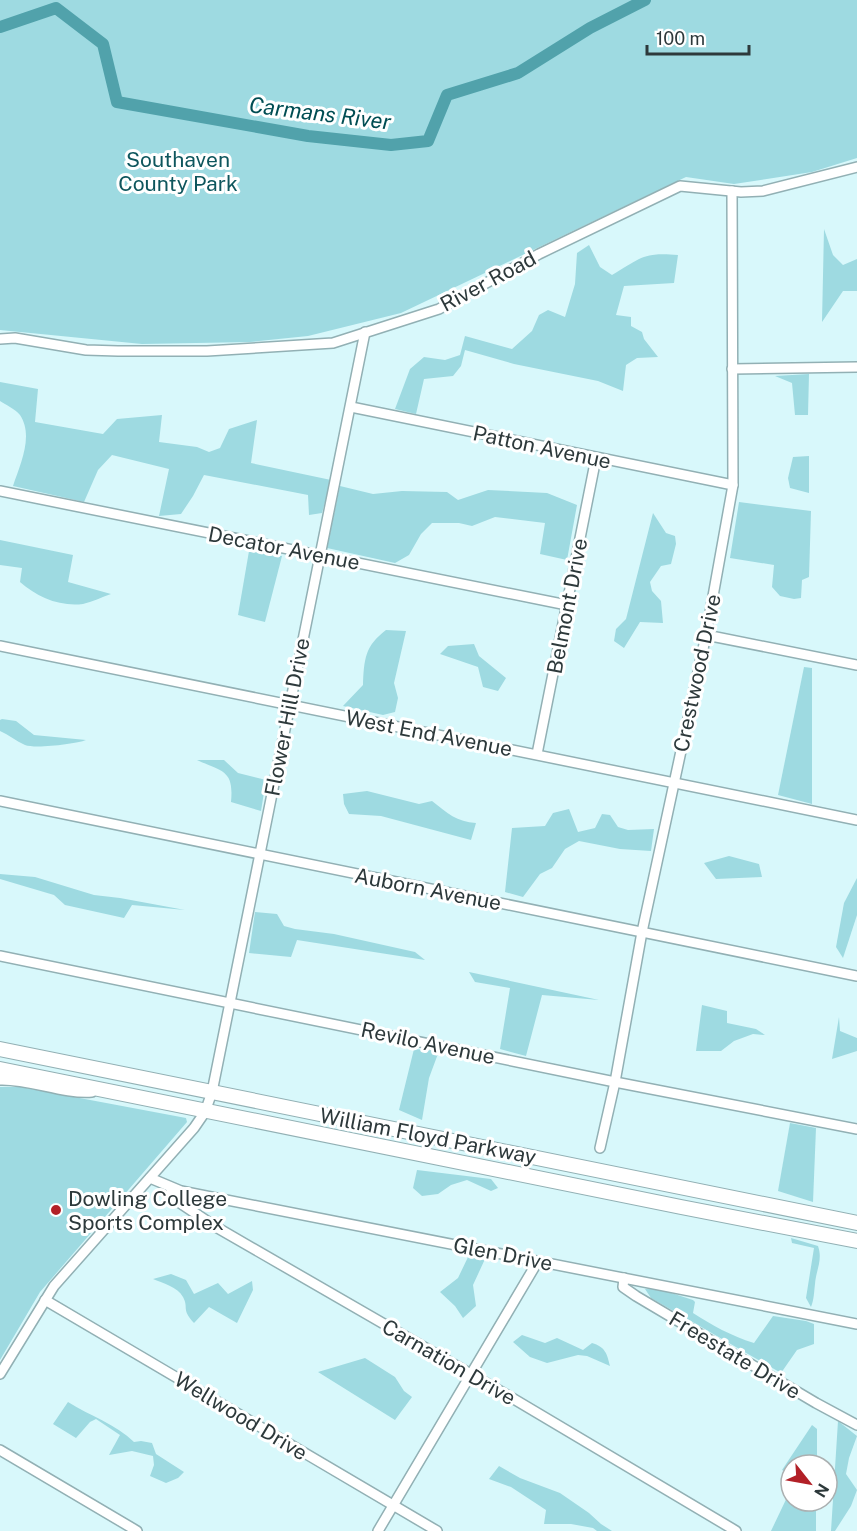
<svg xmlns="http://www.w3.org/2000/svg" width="857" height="1531" viewBox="0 0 857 1531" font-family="'Public Sans',sans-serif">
	<rect width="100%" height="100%" fill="#d8f8fb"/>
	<g fill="#9edae1">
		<polygon points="0,0 857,0 857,158 812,172 734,184 686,177 401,313 308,336 250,342 142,344 0,330"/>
		<polygon points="824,229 833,255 843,265 857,259 857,291 843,291 822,322"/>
		<path d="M589,245L600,267L612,275C641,258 643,252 678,255L674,283L624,286L616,315L631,317V326L642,332L644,339L658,357L637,358L626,365L623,391L598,381L514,364L465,350L461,366L453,376L424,379L416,414L395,409L410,369L424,357L445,360L460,355L465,336L512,349L532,331L539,315L548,310L565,317L575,284L577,253Z"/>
		<polygon points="809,374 808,415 795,415 792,383 775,376"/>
		<path d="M0,382L38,389L35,422L103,434L117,419L162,415L159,442L197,447L209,452L220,448L229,429L257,420L251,463L331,480L322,513L309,515L308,495L204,475L193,496L181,514L159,516L169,469L112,455L98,470L84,502L13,486C20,465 34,436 20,415C15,409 6,405 0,401Z"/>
		<polygon points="809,456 809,493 790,488 788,478 793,457"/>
		<polygon points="340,486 373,494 402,491 447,492 458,500 488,490 547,493 577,505 567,560 540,554 545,523 495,517 472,526 459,523 432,523 421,534 409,555 395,563 327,548"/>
		<polygon points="739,502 811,511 809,577 802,580 801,598 794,599 780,596 772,587 774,565 730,558"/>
		<polygon points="653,513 666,533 675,536 676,544 671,564 661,566 650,582 652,591 661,601 663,623 640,622 624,648 614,641 616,629 626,619"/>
		<path d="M0,540L73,555L68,582L111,594C102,597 92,602 83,604C60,607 37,597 20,582L22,568L0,565Z"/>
		<polygon points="249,551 282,556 265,622 238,615"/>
		<path d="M386,630L406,631L394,683L398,698L395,712L383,715L343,706L363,685C364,659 365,646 386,630Z"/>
		<polygon points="474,644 479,656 506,678 498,691 483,687 478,667 440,654 448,646"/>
		<polygon points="804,667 812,668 812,804 778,795"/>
		<path d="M2,719L16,721L34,735L86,740C76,744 35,749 25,745C16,741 9,735 0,731V720Z"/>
		<path d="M197,760H224L238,773L266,780L261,811L231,802C234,770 223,772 197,760Z"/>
		<path d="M367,791L419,804L432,801C447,813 457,822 476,823L471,840L381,816L349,814L344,804L343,794Z"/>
		<polygon points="569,809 578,832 595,828 602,814 610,815 618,827 628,830 654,829 651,851 620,849 579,841 565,849 552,868 540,874 523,897 505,892 512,828 545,826 553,813"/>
		<polygon points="729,856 759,864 762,877 716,879 704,863"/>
		<polygon points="0,874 35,877 94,895 120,898 185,910 132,905 124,918 65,905 54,895 0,879"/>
		<polygon points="857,878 857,915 843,958 836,947 844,903"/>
		<polygon points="255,912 277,914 284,926 295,929 334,934 415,952 425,960 297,940 291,957 249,953"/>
		<polygon points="469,972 599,1000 542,995 526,1056 500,1049 510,988 475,982"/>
		<polygon points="702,1005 727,1011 727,1023 756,1029 765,1035 753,1034 734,1041 721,1051 696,1051"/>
		<polygon points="839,1017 840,1031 857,1038 857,1051 832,1059"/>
		<polygon points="414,1049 439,1051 429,1078 422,1120 399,1110"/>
		<polygon points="0,1087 21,1087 186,1118 187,1122 40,1292 0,1360"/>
		<polygon points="790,1123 816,1128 813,1202 778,1191"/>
		<polygon points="417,1170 491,1179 498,1188 491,1191 467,1180 451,1185 438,1194 422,1196 413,1188"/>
		<path d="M791,1238L818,1246C823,1260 816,1270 815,1284C814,1292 814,1300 811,1307L806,1298L814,1248L792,1243Z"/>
		<polygon points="469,1255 485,1259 473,1285 476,1306 463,1318 455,1306 440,1292 458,1278"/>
		<path d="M171,1274L186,1280L194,1294L218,1283L228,1294L252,1281L253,1290L237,1323L209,1307L194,1323C181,1309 189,1308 183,1297C178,1287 162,1283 153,1279Z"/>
		<path d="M656,1288L693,1300L695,1302L693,1313C712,1325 731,1336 754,1343L773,1316L806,1321L814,1324V1344L797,1350L781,1373L651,1298L645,1289Z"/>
		<path d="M522,1335L545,1343L557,1338L583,1350L592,1343C605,1347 607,1353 610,1366L587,1356L578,1355L547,1363L530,1357L513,1342Z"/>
		<polygon points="365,1358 395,1377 404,1391 412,1397 395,1420 318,1372"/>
		<path d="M68,1402C90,1416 116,1424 134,1442L141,1441L152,1443L156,1454L184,1472L178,1478L166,1483L150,1476L154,1465L153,1456L132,1451L109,1455L120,1435L96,1419L90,1422L76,1438L53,1424Z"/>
		<polygon points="838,1421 857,1436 849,1458 846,1474 857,1490 851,1506 835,1531 831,1531"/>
		<polygon points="812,1425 817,1429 817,1465 791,1465 791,1475 782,1470"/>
		<polygon points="499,1466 520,1478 560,1493 589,1513 601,1524 612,1531 597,1531 593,1528 571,1524 544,1524 546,1510 511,1487 489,1479"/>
		<polygon points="791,1489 791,1501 816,1501 816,1531 771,1531"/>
	</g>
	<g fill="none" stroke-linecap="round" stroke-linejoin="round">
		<polyline stroke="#51a2ab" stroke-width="12" points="0,27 56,8 103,44 117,102 308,136 391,145 428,141 447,95 518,73 590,28 645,0"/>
		<defs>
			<g id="minor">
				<polyline points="0,339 15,338 86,350 118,351 207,351 333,343 439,309 539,254 680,186 741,192 763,191 857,167"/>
				<polyline points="732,369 857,367"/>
				<polyline points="351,407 733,485"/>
				<polyline points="0,491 567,605"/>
				<polyline points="706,635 857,665"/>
				<polyline points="0,646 857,820"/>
				<polyline points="537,754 596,458"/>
				<polyline points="0,801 857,976"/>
				<polyline points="0,956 615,1082 857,1129"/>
				<path d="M0,1080C31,1079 61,1094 92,1092"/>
				<polyline points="600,1148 615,1082 642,932 706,635 733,485 732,191"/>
				<polyline points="150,1178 181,1191 857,1324"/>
				<polyline points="171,1188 171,1197 216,1227 507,1395 736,1531"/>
				<polyline points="624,1278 623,1287 636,1296 816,1403 857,1425"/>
				<polyline points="45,1300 437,1531"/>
				<polyline points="0,1374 54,1286 194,1128 205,1112 212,1092 365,332"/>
				<polyline points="0,1450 137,1531"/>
				<polyline points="378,1531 538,1261"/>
			</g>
			<g id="highway">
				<polyline points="0,1049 857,1223"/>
				<polyline points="0,1069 681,1207 857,1241"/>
			</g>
		</defs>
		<use href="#minor" stroke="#92b0b4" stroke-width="12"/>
		<use href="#highway" stroke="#92b0b4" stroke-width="16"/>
		<use href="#minor" stroke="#fff" stroke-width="9"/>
		<use href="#highway" stroke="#fff" stroke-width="14"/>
	</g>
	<circle fill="#b22027" stroke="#fff" stroke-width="2" cx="56" cy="1210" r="6"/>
	<g text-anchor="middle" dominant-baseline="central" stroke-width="6" stroke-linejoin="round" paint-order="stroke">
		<g font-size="21" fill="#0e565d" stroke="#fff">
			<text x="178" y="159">Southaven<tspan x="178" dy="24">County Park</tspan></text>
		</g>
		<g font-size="21" fill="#2d393b" stroke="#fff">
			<text transform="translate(488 281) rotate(-28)">River Road</text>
			<text transform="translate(542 447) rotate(12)">Patton Avenue</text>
			<text transform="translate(284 548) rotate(11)">Decator Avenue</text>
			<text transform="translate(567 606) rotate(-79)">Belmont Drive</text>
			<text transform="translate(697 673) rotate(-78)">Crestwood Drive</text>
			<text transform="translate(287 717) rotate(-79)">Flower Hill Drive</text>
			<text transform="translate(429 733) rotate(11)">West End Avenue</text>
			<text transform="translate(428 889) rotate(11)">Auborn Avenue</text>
			<text transform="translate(428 1043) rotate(12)">Revilo Avenue</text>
			<text transform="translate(428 1136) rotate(11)">William Floyd Parkway</text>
			<text transform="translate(503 1254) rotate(11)">Glen Drive</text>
			<text transform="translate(735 1355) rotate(31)">Freestate Drive</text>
			<text transform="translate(449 1362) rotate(30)">Carnation Drive</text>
			<text transform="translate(241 1416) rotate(31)">Wellwood Drive</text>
		</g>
		<g font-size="21" fill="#2d393b" stroke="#fff" text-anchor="start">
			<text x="68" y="1198">Dowling College<tspan x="68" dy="24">Sports Complex</tspan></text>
		</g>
		<g font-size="22" font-style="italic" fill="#004d53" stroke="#fff">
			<text transform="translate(320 113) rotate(7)">Carmans River</text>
		</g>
	</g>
	<g transform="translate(809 1483) rotate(121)"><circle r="28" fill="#ffffff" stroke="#abb0b1" stroke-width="1.5"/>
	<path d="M0-4.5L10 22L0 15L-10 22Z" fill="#b22027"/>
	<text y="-9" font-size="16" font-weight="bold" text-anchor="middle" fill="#2d393b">N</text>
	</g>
	<path d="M647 45v9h102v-9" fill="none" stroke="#2d393b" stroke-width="3"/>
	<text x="656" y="45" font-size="18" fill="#2d393b" stroke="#ffffff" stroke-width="4.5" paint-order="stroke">100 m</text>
</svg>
